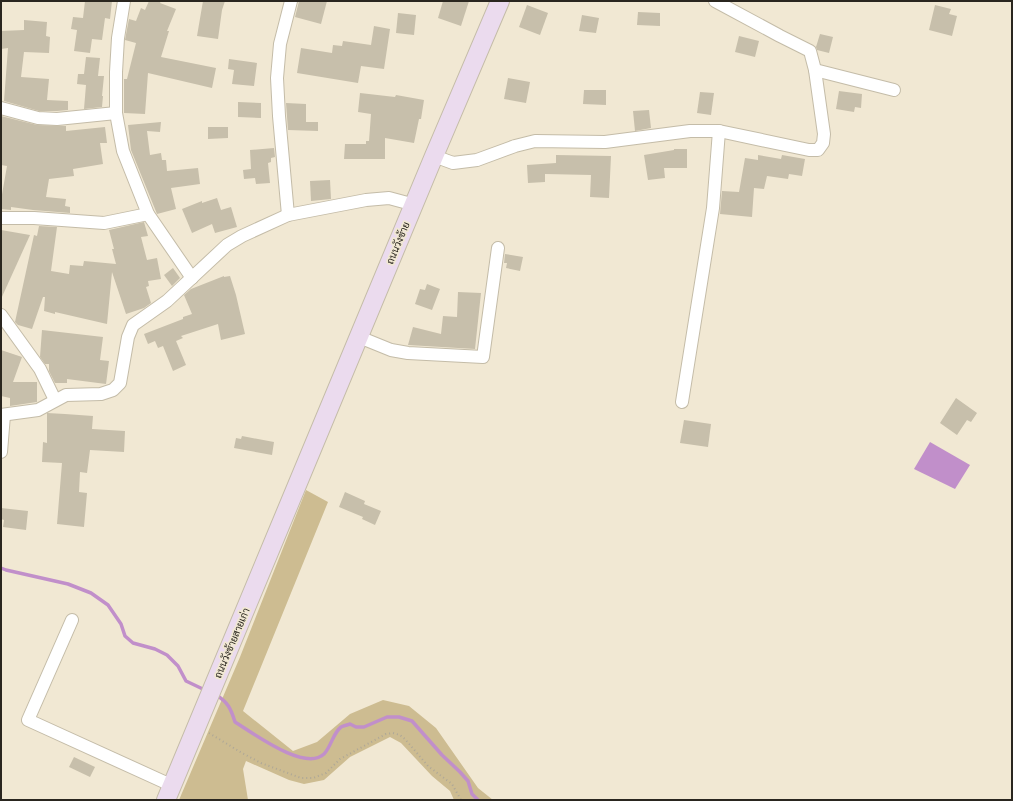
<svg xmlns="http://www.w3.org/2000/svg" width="1013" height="801" viewBox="0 0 1013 801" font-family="Helvetica,Sarabun,sans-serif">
	<rect width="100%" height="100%" fill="#f1e8d3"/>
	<polygon fill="#cdbc91" points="306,490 328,502 243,711 293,751 317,742 350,714 383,700 409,706 436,728 478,788 493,800 454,800 450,791 432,776 401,743 390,737 350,757 324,780 304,784 289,780 246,761 243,769 248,800 179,800 240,657"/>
	<polygon fill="#c18fca" points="930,442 970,465 955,489 914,469"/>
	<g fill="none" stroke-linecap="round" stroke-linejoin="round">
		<g stroke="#c18fca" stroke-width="3.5">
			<polyline points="1,568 6,570 68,584 91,593 108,605 121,624 125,636 133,643 155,649 167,655 178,666 186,681 207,691"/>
			<path d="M216,695C228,702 231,709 235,722C253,733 305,772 324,754C331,747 333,733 341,727C343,726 347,725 350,724L356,727H364L387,717H399L412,721L442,755L460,772L468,781L472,794L478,800"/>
		</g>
	</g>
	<g fill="#c7bfab">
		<polygon points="85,1 112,1 110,19 105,18 102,40 92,39 90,53 74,51 77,30 71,29 73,17 83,18"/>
		<polygon points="149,1 161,1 160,3 176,9 167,31 169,31 161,57 216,68 212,88 148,73 145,114 124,113 124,79 127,79 136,43 125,40 128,24 129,19 136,21 141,8 145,10"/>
		<polygon points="203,1 225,1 222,10 218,39 197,36"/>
		<polygon points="299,1 327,1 321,24 295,17"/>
		<polygon points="443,1 469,1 461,26 438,18"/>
		<polygon points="527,5 548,13 540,35 519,27"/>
		<polygon points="935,5 951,9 949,14 957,16 952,36 929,30"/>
		<polygon points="638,12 660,13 660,26 637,25"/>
		<polygon points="398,13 416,15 414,35 396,33"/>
		<polygon points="582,15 599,18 596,33 579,31"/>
		<polygon points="24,20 47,22 46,36 50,37 49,53 24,52 21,77 49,79 47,100 68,101 68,110 57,111 39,111 4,101 8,48 1,49 1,31 24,30"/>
		<polygon points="374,26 390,29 384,69 361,66 358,83 297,73 301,48 332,53 333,45 342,46 343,41 371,45"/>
		<polygon points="820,34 833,37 829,53 817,50 816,47"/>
		<polygon points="739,36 759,41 755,57 735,52"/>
		<polygon points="86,57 100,58 98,76 104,76 102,96 103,96 102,107 84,109 86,85 77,84 78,74 84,74"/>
		<polygon points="229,59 257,63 254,86 232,84 234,70 228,69"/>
		<polygon points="508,78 530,82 526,103 504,99"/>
		<polygon points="584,90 606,90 606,105 583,104"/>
		<polygon points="839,91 862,94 861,108 855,107 854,112 836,109"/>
		<polygon points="700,92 714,93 711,115 697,113"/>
		<polygon points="360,93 395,97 396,95 424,100 421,119 419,119 414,143 385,138 385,159 344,159 345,144 366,144 366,141 369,141 371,114 358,112"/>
		<polygon points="238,102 261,103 261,118 238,117"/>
		<polygon points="286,103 306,104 306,122 318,122 318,131 288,130"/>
		<polygon points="649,110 651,128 635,131 633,111"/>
		<polygon points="1,116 37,125 66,126 66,131 105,127 107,143 100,143 103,164 73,169 74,176 49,179 46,197 66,199 65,206 70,207 70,213 33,210 11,207 11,210 1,209 1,200 7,166 1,165"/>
		<polygon points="161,122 160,132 147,131 150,155 161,153 162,160 166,160 167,171 198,168 200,184 171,188 176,209 157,214 131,150 128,125"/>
		<polygon points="208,127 228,127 228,138 208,139"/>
		<polygon points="274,148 275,157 271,158 271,162 268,163 270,183 256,184 255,178 244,179 243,170 251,169 250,150"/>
		<polygon points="674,149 687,149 687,168 664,168 665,178 648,180 644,155 674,150"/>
		<polygon points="556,155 611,156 609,198 590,197 591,175 545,174 545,182 528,183 527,165 556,163"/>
		<polygon points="758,155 781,159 782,155 805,159 802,176 789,174 788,179 767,176 764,189 754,188 752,217 720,214 722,191 739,192 745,158 758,160"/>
		<polygon points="330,180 331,199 311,201 310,181"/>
		<polygon points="217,198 221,210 231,207 237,227 215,233 212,224 192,233 182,209 202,201 202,203"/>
		<polygon points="144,222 148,236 141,237 147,260 157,258 161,279 148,281 149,286 146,287 151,303 144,308 126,314 112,272 107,324 55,312 55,314 44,311 45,297 43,297 32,329 18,325 15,322 34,235 37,236 39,226 57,227 51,271 69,274 70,265 83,266 84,261 116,264 112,249 114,249 109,230"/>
		<polygon points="1,230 30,235 1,299"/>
		<polygon points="505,254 523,257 520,271 506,268 507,263 504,263"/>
		<polygon points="173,268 180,278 172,286 164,275"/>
		<polygon points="224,276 224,277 230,276 236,295 245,334 221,340 218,324 181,336 183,338 176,341 186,365 173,371 163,346 158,348 155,341 148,344 144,334 183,319 183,317 192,314 184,295 191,289"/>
		<polygon points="427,284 440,289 432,310 415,304 420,289 425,290"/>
		<polygon points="458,292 481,293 475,349 408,345 413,327 441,334 443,316 457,317"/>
		<polygon points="42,330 103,337 100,360 109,361 106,384 67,379 67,383 55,383 49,371 49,364 45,364 40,357"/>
		<polygon points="1,350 22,357 13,382 37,382 37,402 10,406 10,398 1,396"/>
		<polygon points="956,398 977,413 971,422 967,420 957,435 940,423"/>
		<polygon points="47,413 65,414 93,416 92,429 125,431 124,452 90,450 87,473 80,472 79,492 87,493 84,527 57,524 62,463 42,462 43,442 47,443"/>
		<polygon points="684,420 711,424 708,447 680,443"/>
		<polygon points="242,436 274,442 272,455 234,448 236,438 241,439"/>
		<polygon points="345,492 365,501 364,504 381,511 375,525 362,519 363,517 339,507"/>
		<polygon points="1,508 28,511 26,530 3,527 4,520 1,519"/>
		<polygon points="74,757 95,767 90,777 69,767"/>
	</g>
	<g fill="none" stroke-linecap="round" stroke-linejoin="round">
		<defs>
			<g id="street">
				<polyline points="124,1 118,38 116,72 116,113 123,151 148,214 192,278"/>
				<polyline points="815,70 894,90"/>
				<polyline points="1,108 38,118 57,119 116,113"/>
				<polyline points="434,156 453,163 477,160 515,146 535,141 605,142 690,131 719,131 809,150 818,150 823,143 824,134 815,70 810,51 780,36 715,1"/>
				<polyline points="288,215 279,116 277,78 280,44 291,1"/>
				<polyline points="1,218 34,218 104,223 148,214"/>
				<polyline points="1,315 40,369 55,400"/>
				<polyline points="359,337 391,350 408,353 483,357 498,248"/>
				<polyline points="682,402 713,208 719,131"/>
				<polyline points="1,415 38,410 66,395 101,394 113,390 120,383 128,337 133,325 167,301 227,245 242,236 288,215 366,200 389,198 415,205"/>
				<polyline points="1,452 4,415"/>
				<polyline points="72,620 28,720 173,786"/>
			</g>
			<polyline id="secondary" points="166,800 434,156 500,1"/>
		</defs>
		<use href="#street" stroke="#c4bca8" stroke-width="14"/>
		<use href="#secondary" stroke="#c4bca8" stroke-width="20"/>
		<polyline stroke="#aea797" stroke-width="2" stroke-dasharray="1 3" stroke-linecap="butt" points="209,733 242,753 261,763 301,778 313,778 326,773 340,759 386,734 393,733 400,735 405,739 428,766 452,784 461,800"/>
		<use href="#street" stroke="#fff" stroke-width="12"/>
		<use href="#secondary" stroke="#ebdbee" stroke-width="18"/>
	</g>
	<g text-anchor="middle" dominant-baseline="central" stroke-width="3.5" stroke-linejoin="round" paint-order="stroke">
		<g font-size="10" fill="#2a261f" stroke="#f1e8d3">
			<text transform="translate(398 243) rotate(-67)">ถนนวังซ้าย</text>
			<text transform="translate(232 643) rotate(-67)">ถนนวังซ้ายสายเก่า</text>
		</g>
	</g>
	<rect width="1013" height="801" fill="none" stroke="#2a261f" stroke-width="4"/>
</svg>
